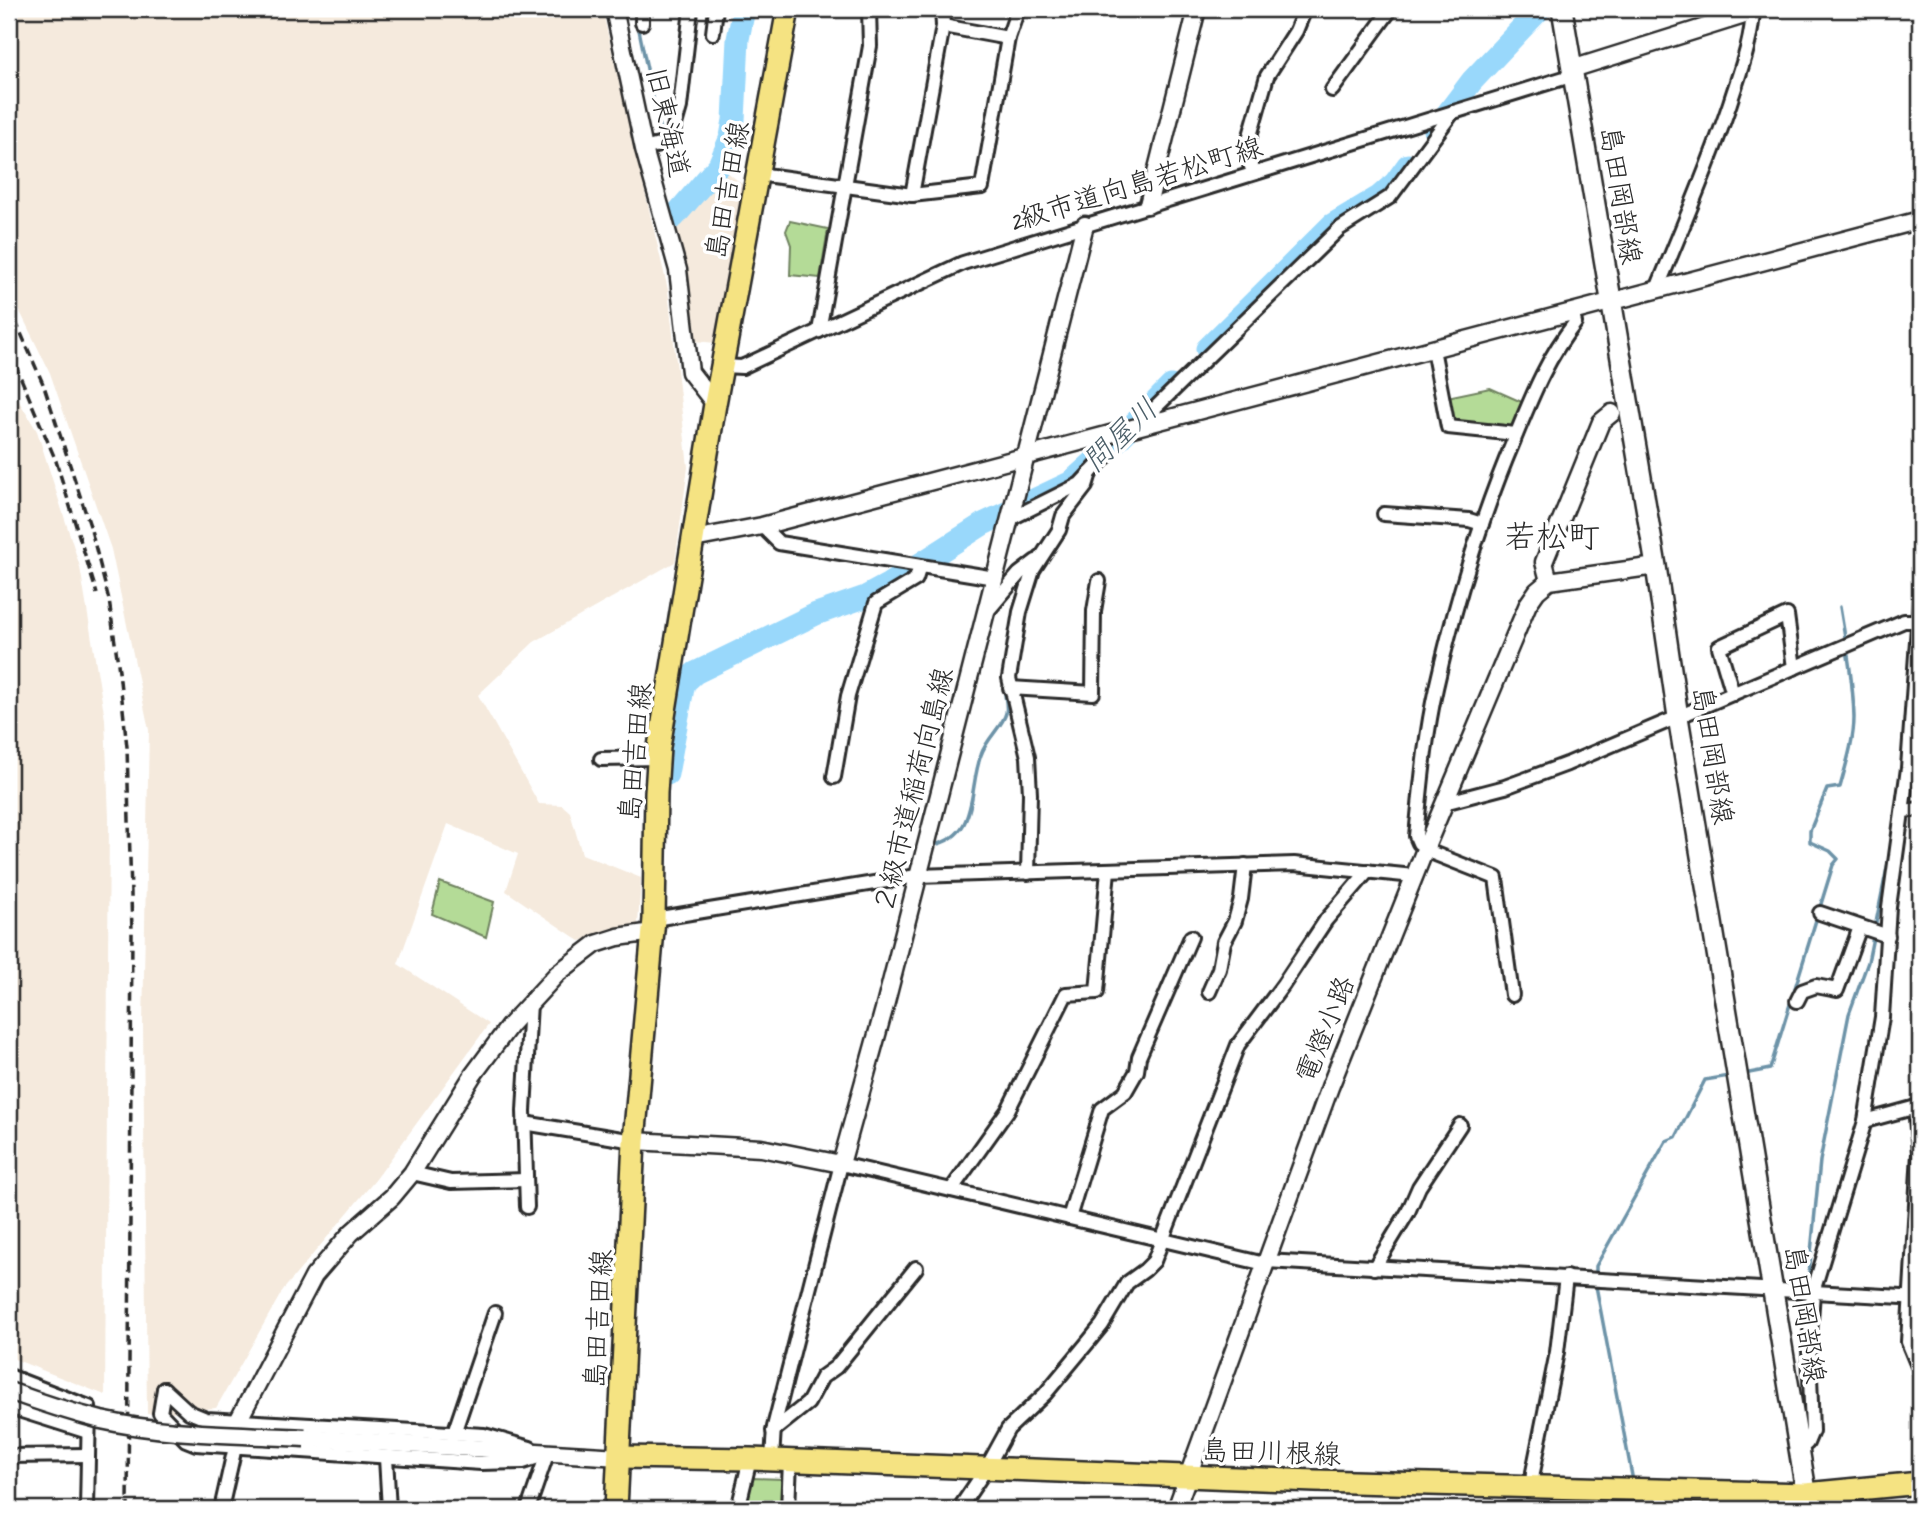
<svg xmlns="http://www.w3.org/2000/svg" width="1929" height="1518" viewBox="0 0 1929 1518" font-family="Caveat,'Klee One',sans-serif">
	<rect width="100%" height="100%" fill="#fff"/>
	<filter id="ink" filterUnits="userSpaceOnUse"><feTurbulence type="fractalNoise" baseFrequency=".0143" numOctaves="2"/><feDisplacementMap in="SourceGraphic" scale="14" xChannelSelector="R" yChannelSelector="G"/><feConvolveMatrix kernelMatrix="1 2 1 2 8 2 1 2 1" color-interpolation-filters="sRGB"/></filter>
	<g filter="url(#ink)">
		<g fill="#f5eadd">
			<polygon points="9,9 602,9 668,290 688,467 675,562 534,642 478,695 539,804 562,805 570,812 582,854 641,878 638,924 580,941 506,891 518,854 448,824 398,964 489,1024 376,1179 283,1290 216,1408 147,1414 143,1024 149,730 111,549 50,373 9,289"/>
			<polygon points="725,170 744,186 717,343 693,341 685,267 676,222"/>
			<polygon points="9,385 37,431 80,567 105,719 109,818 105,1395 9,1357"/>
		</g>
		<g fill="#b4db97" stroke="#708361" stroke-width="2">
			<polygon points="790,221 828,229 820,278 790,275 791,245 786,231"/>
			<polygon points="1490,388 1524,403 1511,429 1457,424 1449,417 1447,397"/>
			<polygon points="440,882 494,902 486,937 432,914"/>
			<polygon points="752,1478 783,1479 782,1509 745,1509"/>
		</g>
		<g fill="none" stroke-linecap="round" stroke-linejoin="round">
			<g stroke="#6d93a8" stroke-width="3.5">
				<polyline points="638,25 661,137"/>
				<polyline points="1912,617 1920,525"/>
				<polyline points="1910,659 1912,625"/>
				<path d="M933,845C979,836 968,790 981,755C986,739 1003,726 1006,713C1008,704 1004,695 1004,685"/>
				<path d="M1744,1074L1770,1069L1833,865L1838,859L1830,851L1810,842V831L1827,789L1840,787C1846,765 1854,740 1854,717C1853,680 1846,643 1840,607"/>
				<polyline points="1805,1415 1802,1344 1820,1161 1849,1014 1868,962 1891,848"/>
				<polyline points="1633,1481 1596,1286 1596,1266 1666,1141 1676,1137 1705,1080 1729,1076"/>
				<polyline points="1636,1495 1639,1509"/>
			</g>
			<g stroke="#99d8fb" stroke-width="23">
				<polyline points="1435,130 1472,81 1538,11"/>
				<polyline points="674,217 719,165 731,137 734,120 738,39 744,9"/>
				<polyline points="1207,349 1332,225 1379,197 1395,183 1408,165"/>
				<polyline points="667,774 684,683 695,673 816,614 865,597 889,584 983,524 1070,483 1118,440 1171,386"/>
			</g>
			<defs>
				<g id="minor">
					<polyline points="642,23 642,9"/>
					<polyline points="943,26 1008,38"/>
					<polyline points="713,33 716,9"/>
					<polyline points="1332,90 1391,9"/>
					<polyline points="644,149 670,142 680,107 691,9"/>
					<polyline points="1254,173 1246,156 1246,150 1267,76 1296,31 1305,9"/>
					<polyline points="758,174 912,195 982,187 1008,38 1018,9"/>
					<polyline points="912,195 943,26 942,9"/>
					<path d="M1657,289C1682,228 1709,166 1730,103C1740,71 1752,42 1753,9"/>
					<polyline points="819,331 870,46 869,9"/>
					<polyline points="1433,349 1448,427 1516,434"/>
					<polyline points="723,366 742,367 963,263 1574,75"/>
					<polyline points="1153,422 1155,408 1339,229 1390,197 1453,112"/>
					<polyline points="1384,514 1469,520 1482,524"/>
					<polyline points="1010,519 1080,484 1107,455 1104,435"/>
					<polyline points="762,526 779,543 995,578"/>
					<polyline points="986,613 1019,574 1036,561"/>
					<polyline points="1010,688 1093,693 1094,611 1099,581"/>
					<polyline points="1733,694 1719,647 1787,615 1794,668"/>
					<polyline points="601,759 658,758"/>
					<polyline points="834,777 848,696 876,603 916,579 920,566"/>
					<polyline points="1444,803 1505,787 1567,764 1904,621 1918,621"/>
					<polyline points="1903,811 1920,809"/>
					<path d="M1426,847L1419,843L1416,836C1421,787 1425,737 1436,688C1455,604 1480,520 1514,440C1531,399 1546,359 1575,323L1572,311"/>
					<polyline points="1425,850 1496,878 1512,995"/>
					<polyline points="1028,873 1030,794 1028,757 1009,678 1020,612 1033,570 1059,530 1063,516 1086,486 1090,473"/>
					<polyline points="1820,913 1888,936"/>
					<polyline points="654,919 917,876 1294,864 1414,876"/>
					<polyline points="1209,992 1219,969 1224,942 1235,921 1241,899 1245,865"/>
					<polyline points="1797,1001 1802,991 1816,986 1837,990 1860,927"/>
					<polyline points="1915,1107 1919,1153 1908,1342 1920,1371"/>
					<polyline points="1865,1121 1920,1106"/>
					<polyline points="524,1123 634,1141"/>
					<polyline points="412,1173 451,1182 526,1180"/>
					<polyline points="951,1190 1008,1110 1066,994 1097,992 1108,870"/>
					<polyline points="527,1207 524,1111 530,1003"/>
					<polyline points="1069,1218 1102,1109 1125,1092 1137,1071 1139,1057 1191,937"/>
					<polyline points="1266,1261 1920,1298"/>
					<polyline points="1374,1268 1408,1212 1419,1187 1460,1125"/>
					<polyline points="9,1376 89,1407 87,1509"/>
					<polyline points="164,1389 160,1413 186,1440 196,1444 481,1463 523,1462 544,1455"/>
					<polyline points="164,1389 189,1412 206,1419 484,1435 530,1448"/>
					<polyline points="9,1407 88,1432"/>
					<polyline points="773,1431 808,1403 822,1377 836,1367 916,1268"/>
					<polyline points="454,1433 495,1313"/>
					<polyline points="1798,1450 1807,1443 1812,1431 1809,1348 1813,1292 1865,1121 1882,1017 1889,907 1908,768 1920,598"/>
					<polyline points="9,1456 88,1455"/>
					<polyline points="386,1458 389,1509"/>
					<polyline points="772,1460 774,1427 841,1164 1265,1264"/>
					<polyline points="1532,1487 1533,1472 1557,1352 1566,1277"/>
					<polyline points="221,1509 235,1447"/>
					<polyline points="528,1509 547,1454"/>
					<polyline points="738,1509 750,1459"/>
					<polyline points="788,1509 790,1461"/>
					<polyline points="959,1509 986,1469 1008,1429 1045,1394 1089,1341 1102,1325 1127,1283 1145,1270 1154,1261 1238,1045 1283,985 1326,920 1368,871"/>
				</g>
				<g id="tertiary">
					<polyline points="614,9 644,149 678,270 690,372 715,404"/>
					<polyline points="1572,69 1741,16 1753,9"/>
					<polyline points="1148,205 1197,9"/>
					<polyline points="693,539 762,526 1920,220"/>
					<polyline points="1549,581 1544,562 1601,422 1612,413"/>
					<polyline points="634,1141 761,1148 841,1164 886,1002 1085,225"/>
					<polyline points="305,1438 620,1457"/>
					<polyline points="235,1447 238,1421 314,1276 351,1233 392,1197 412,1173 473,1075 510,1025 558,973 596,944 618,937 653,932"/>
					<polyline points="1176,1509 1330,1087 1426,847 1528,604 1537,591 1549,581 1656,566"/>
				</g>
				<polyline id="secondary" points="1562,9 1656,566 1678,717 1809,1509"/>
				<g id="primary">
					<polyline points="620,1457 750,1459 1315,1481 1806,1494 1920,1483"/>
					<polyline points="616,1509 634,1141 654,919 656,793 659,747 715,404 788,9"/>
				</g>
			</defs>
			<use href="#minor" stroke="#2b2b2b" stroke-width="18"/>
			<use href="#tertiary" stroke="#2b2b2b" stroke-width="21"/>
			<use href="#secondary" stroke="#2b2b2b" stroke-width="24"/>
			<use href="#primary" stroke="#2b2b2b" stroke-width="26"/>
			<use href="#minor" stroke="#fff" stroke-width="12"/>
			<use href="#tertiary" stroke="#fff" stroke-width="16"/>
			<use href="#secondary" stroke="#fff" stroke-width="19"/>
			<use href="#primary" stroke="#f5e382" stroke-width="21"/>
			<g stroke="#2b2b2b" stroke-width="3.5" stroke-dasharray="10 5" stroke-linecap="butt">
				<polyline points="9,306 44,386 90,526 109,600 119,671 127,747 132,932 128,1509"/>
				<polyline points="9,350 56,461 97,594"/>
			</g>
			<defs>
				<path id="tertiary-bridge" d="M9,1391C39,1402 70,1412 101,1420C168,1435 238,1434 305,1438"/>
			</defs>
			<use href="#tertiary-bridge" stroke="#2b2b2b" stroke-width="21" stroke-linecap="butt"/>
			<use href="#tertiary-bridge" stroke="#fff" stroke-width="16"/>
		</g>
	</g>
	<g text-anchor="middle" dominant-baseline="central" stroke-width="7" stroke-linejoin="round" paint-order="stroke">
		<g font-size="28" fill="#2b2b2b" stroke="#fff">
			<text transform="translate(668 122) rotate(77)">旧東海道</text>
			<text transform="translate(1135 184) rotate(-17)">2級市道向島若松町線</text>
			<text transform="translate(727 190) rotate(-80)">島田吉田線</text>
			<text transform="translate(1621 195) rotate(81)">島田岡部線</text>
			<text transform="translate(635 752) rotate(-85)">島田吉田線</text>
			<text transform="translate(1713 755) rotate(81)">島田岡部線</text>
			<text transform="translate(913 790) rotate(-76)">２級市道稲荷向島線</text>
			<text transform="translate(1325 1029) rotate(-68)">電燈小路</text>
			<text transform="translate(1805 1314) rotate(81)">島田岡部線</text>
			<text transform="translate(598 1319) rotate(-87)">島田吉田線</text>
			<text transform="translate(1271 1452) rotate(2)">島田川根線</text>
		</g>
		<g font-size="30" font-style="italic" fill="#4c5f69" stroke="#fff">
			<text transform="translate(1120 435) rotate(-44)">問屋川</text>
		</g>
		<g font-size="32" fill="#2b2b2b" stroke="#fff">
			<text x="1552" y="536">若松町</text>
		</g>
	</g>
	<rect width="1929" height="1518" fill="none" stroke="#fff" stroke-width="35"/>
	<rect x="18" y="18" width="1894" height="1483" fill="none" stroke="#2b2b2b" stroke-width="2.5" filter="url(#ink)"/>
</svg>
